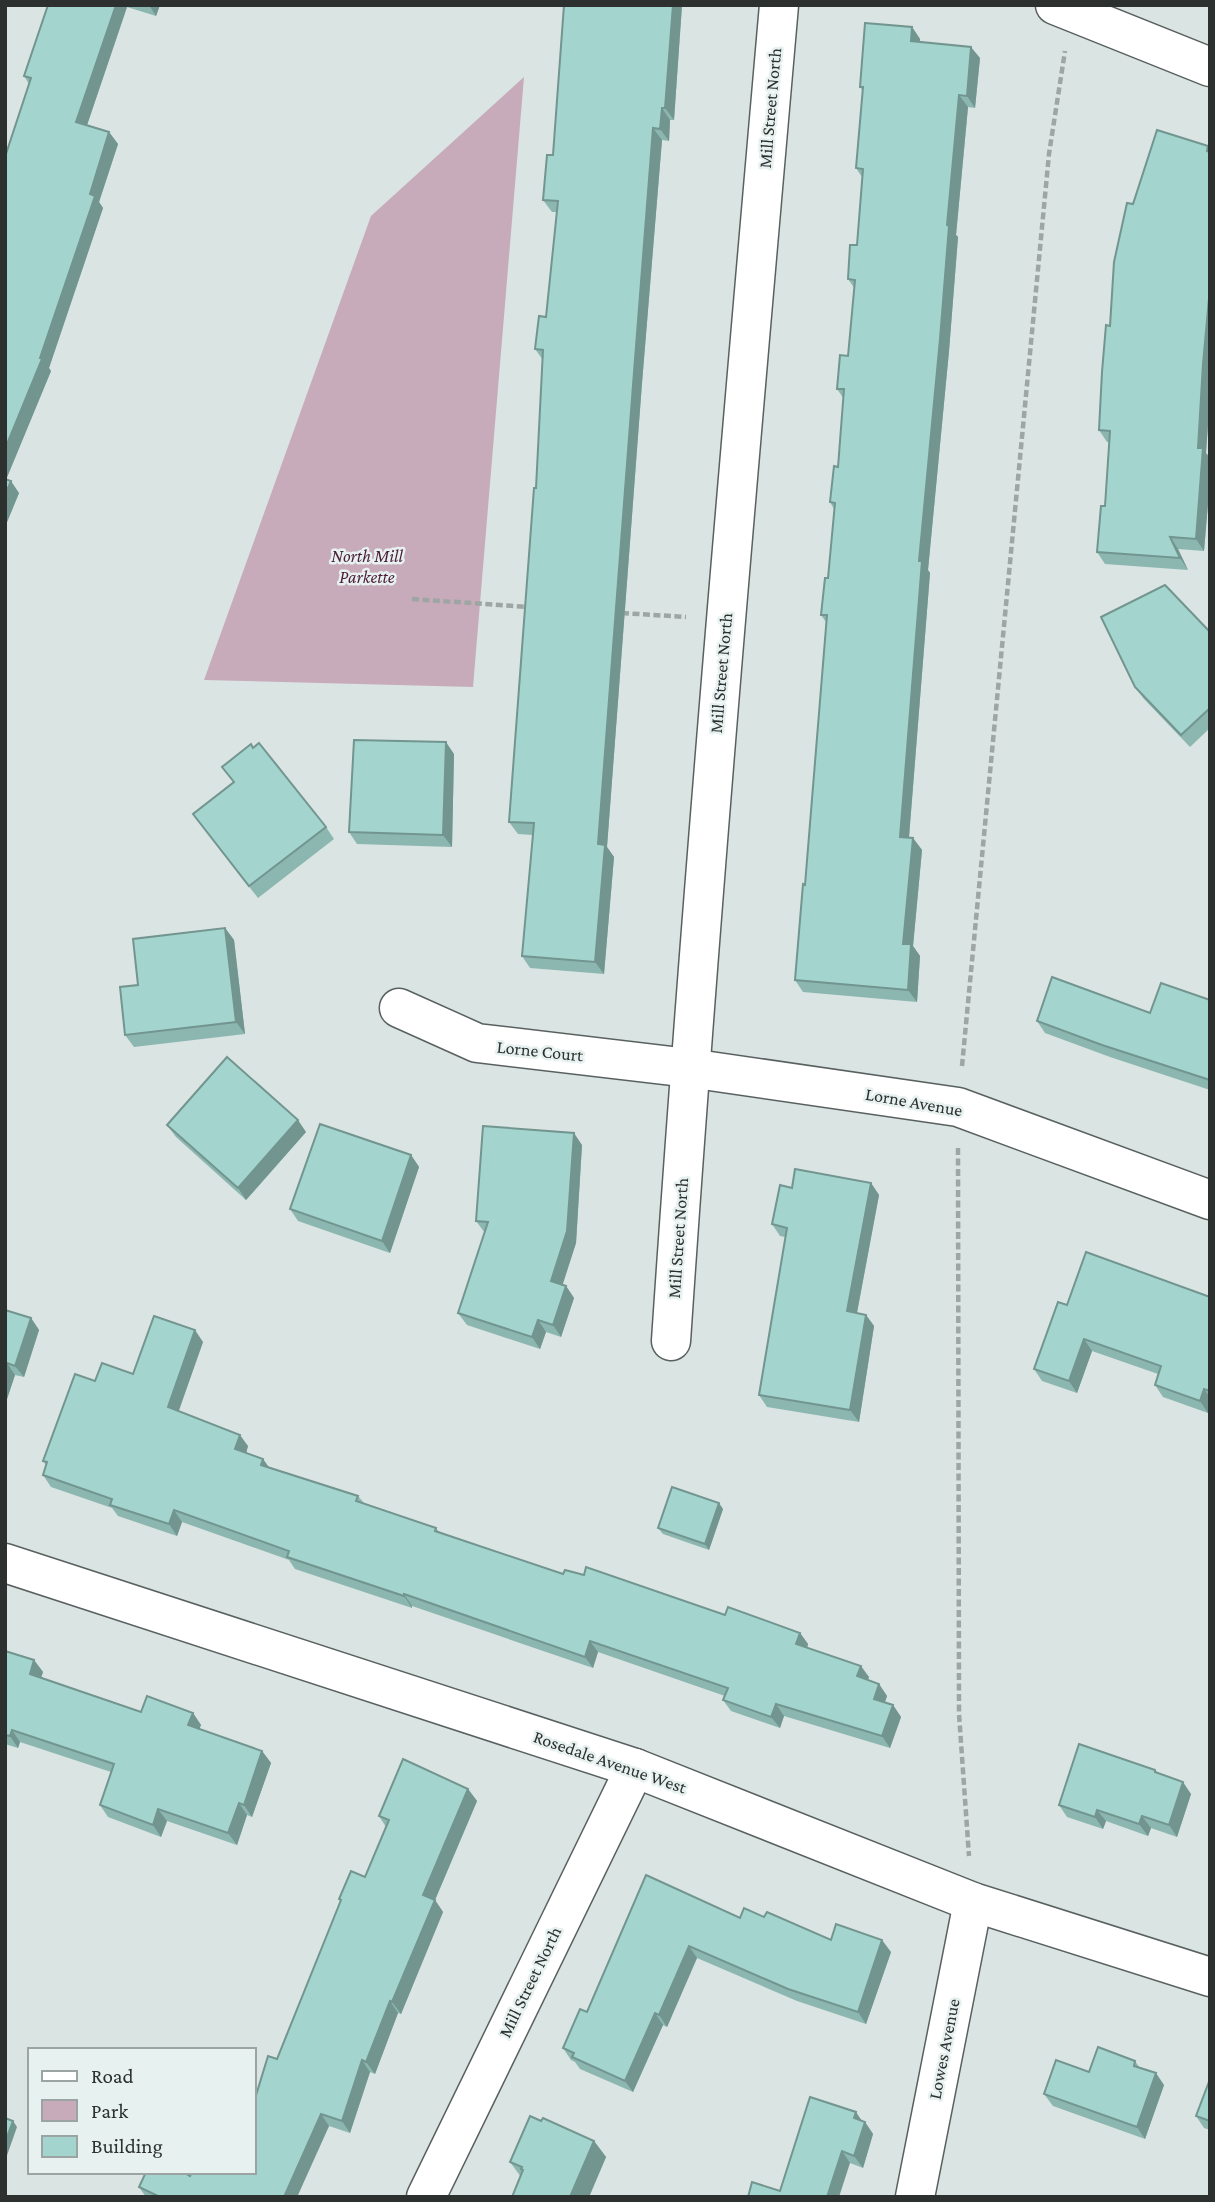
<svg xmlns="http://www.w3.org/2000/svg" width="1215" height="2202" viewBox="0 0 1215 2202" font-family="'Crimson Pro',serif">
	<rect width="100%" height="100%" fill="#dae4e2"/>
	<polygon fill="#c8abba" points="524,77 473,687 204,680 371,216"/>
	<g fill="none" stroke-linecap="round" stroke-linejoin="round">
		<defs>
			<g id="minor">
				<polyline points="399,1008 477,1043 689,1068 958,1107 1210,1200"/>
				<path d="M671,1341C701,895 740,450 779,5"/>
				<polyline points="5,1563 635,1768 973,1902 1210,1977"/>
				<polyline points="426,2197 635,1768"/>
				<polyline points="915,2197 973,1902"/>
			</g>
			<polyline id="tertiary" points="1055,5 1210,67"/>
		</defs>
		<use href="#minor" stroke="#596160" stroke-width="41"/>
		<use href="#tertiary" stroke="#596160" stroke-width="41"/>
		<g stroke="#9ea6a4" stroke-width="4.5" stroke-dasharray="7 3.5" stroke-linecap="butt">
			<polyline points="412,599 529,607"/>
			<polyline points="622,613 686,617"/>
			<polyline points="962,1066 1049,154 1065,51"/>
			<polyline points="958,1148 959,1714 969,1856"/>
		</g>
		<use href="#minor" stroke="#fff" stroke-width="38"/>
		<use href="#tertiary" stroke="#fff" stroke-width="38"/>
	</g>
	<g fill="#8cb7b1">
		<polygon points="48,5 160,5 156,16 127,7 87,125 109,132 118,144 99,202 103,208 49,368 51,371 6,480 19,493 5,527 5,157 29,84 24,76"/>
		<polygon points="682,5 674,120 670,120 669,141 662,140 642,383 607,847 614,857 604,974 530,968 522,956 533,835 518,834 509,822 536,488 543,360 535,349 546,317 557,212 552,212 543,200"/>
		<polygon points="912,27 920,39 920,42 980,58 975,108 968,107 956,235 958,237 949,351 928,570 930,573 909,838 913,838 922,850 913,946 920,956 917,1002 803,992 795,980 805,885 826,622 821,615 828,578 834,509 830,502 838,467 844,399 837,389 848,356 855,289 848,279 857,245 862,177 856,168 863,91 860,87"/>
		<polygon points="1208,146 1210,148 1210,396 1206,453 1210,458 1210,480 1204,551 1178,549 1188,570 1105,564 1097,552 1105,506 1109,442 1107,442 1099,430 1133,204"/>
		<polygon points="1210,632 1210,728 1190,747 1144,699 1135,687"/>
		<polygon points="454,754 452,847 357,844 349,832"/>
		<polygon points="222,767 326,827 334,839 258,898 193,814 233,782"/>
		<polygon points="225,928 234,940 245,1034 134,1047 125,1035 138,985"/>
		<polygon points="1210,1000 1210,1090 1110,1057 1045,1033 1037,1021 1150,1013"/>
		<polygon points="167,1125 306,1132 246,1200 176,1137"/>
		<polygon points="582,1145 576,1243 562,1285 566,1286 574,1298 561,1337 546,1332 540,1349 467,1325 458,1313 485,1233 476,1221"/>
		<polygon points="411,1155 419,1167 390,1253 298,1221 290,1209"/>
		<polygon points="871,1183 879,1195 857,1313 866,1315 874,1326 859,1422 767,1407 759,1395 785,1237 780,1236 772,1224 792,1188"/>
		<polygon points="1210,1297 1210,1409 1208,1413 1163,1397 1155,1385 1158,1374 1092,1351 1077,1393 1042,1381 1034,1369 1067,1305"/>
		<polygon points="5,1310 31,1318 39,1330 24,1377 15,1375 5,1405"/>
		<polygon points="203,1342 178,1411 248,1446 246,1453 263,1459 269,1467 358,1496 364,1503 436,1528 439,1532 563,1574 800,1633 808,1644 807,1648 869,1677 868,1680 879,1684 887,1696 885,1702 893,1705 901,1717 890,1748 784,1716 780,1728 731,1711 723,1700 725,1696 598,1652 593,1668 412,1606 412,1608 295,1569 289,1560 182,1522 177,1536 118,1516 112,1508 51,1487 43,1475 46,1465 43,1461 95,1381 133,1374"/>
		<polygon points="723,1509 709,1550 663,1534 658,1528"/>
		<polygon points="5,1651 34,1660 43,1672 41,1678 141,1712 193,1713 201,1725 199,1729 262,1751 271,1763 252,1817 247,1815 237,1845 167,1821 161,1837 108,1817 100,1805 111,1772 20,1742 18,1748 5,1744"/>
		<polygon points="1155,1770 1158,1773 1191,1794 1177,1837 1151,1828 1148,1836 1106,1821 1103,1829 1067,1817 1059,1805"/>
		<polygon points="468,1789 477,1801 435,1900 443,1912 401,2014 398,2013 375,2074 370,2072 350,2133 329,2126 297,2197 146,2197 139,2187 190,2176 254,2172 277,2059 341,1902 339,1899 365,1877 386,1827 379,1816"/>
		<polygon points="646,1875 740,1918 764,1917 831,1940 891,1952 866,2024 797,2001 697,1958 667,2027 663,2025 633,2092 580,2069 575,2062 571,2060 563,2048 587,2012"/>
		<polygon points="1135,2061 1140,2068 1164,2085 1145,2139 1053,2106 1044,2094 1089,2072"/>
		<polygon points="1210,2079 1210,2130 1204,2128 1196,2116"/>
		<polygon points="862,2121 865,2122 873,2134 863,2168 850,2163 780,2191"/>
		<polygon points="594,2141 606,2157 589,2197 512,2197 521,2177 510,2162"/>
	</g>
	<g fill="#729590">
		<polygon points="116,5 126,5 127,7 84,134 76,122"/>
		<polygon points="149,5 160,5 156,16"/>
		<polygon points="673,5 682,5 674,120 665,108"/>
		<polygon points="912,27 920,39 919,53 911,41"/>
		<polygon points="971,47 980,58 975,108 967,96"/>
		<polygon points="959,95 968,107 956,235 958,237 949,351 928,570 930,573 908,849 900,837 919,561 947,225"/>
		<polygon points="662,108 670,120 669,141 660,129"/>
		<polygon points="653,128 662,140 642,383 607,847 614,857 604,974 595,962 598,844 634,372"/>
		<polygon points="109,132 118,144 99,202 103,208 49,368 51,371 5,482 5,449 40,358"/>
		<polygon points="1210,287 1210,396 1206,453 1210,458 1210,480 1204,551 1196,539 1198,448 1203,364"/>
		<polygon points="11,481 19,493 5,527 5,495"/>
		<polygon points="1170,537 1178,549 1188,570 1180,558"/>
		<polygon points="446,742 454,754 452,847 443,835"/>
		<polygon points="913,838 922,850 913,946 920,956 917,1002 908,990 903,944"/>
		<polygon points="225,928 234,940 245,1034 236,1022"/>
		<polygon points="298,1120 306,1132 246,1200 238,1188"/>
		<polygon points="574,1133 582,1145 576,1243 560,1293 551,1281"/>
		<polygon points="411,1155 419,1167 390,1253 382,1241"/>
		<polygon points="871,1183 879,1195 855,1323 847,1311"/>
		<polygon points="566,1286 574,1298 561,1337 553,1325"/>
		<polygon points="866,1315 874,1326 859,1422 850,1410"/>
		<polygon points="31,1318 39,1330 24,1377 15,1366"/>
		<polygon points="538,1320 546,1332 540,1349 532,1337"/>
		<polygon points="195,1330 203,1342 176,1419 168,1407"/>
		<polygon points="1084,1339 1092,1351 1077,1393 1069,1381"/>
		<polygon points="7,1363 15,1375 5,1405 5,1368"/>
		<polygon points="1204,1389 1210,1397 1210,1409 1208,1413 1200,1401"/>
		<polygon points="240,1435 248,1446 244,1461 235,1449"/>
		<polygon points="263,1459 271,1471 261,1465"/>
		<polygon points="719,1503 723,1509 709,1550 705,1544"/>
		<polygon points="174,1510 182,1522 177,1536 169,1524"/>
		<polygon points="404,1594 412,1606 412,1608 404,1596"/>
		<polygon points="800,1633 808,1644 805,1656 796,1644"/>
		<polygon points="590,1641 598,1652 593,1668 585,1657"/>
		<polygon points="34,1660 43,1672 38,1686 30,1674"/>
		<polygon points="861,1666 869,1677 865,1688 857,1676"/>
		<polygon points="879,1684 887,1696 882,1710 874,1699"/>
		<polygon points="776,1704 784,1716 780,1728 771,1717"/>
		<polygon points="893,1705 901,1717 890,1748 882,1736"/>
		<polygon points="193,1713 201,1725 196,1737 188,1725"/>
		<polygon points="12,1730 20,1742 18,1748 10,1736"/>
		<polygon points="262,1751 271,1763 252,1817 244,1805"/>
		<polygon points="1183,1782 1191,1794 1177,1837 1169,1825"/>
		<polygon points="468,1789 477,1801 432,1907 423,1895"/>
		<polygon points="239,1803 247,1815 237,1845 228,1833"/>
		<polygon points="158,1809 167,1821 161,1837 153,1825"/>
		<polygon points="1097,1810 1106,1821 1103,1829 1095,1817"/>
		<polygon points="1142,1816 1151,1828 1148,1836 1139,1824"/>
		<polygon points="435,1900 443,1912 401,2014 392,2002"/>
		<polygon points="882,1940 891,1952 866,2024 858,2012"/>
		<polygon points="689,1946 697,1958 667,2027 659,2015"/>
		<polygon points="390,2001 398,2013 375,2074 366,2062"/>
		<polygon points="655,2013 663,2025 633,2092 625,2081"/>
		<polygon points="362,2060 370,2072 350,2133 342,2121"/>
		<polygon points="1156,2073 1164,2085 1145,2139 1137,2127"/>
		<polygon points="856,2112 864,2124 865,2122 873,2134 863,2168 854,2156 854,2118"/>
		<polygon points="321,2114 329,2126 297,2197 284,2197"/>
		<polygon points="13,2121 17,2127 5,2161 5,2142"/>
		<polygon points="594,2141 606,2157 589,2197 570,2197"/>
		<polygon points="842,2151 850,2163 839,2197 827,2197"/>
	</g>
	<g fill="#a3d5ce" stroke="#729590" stroke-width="2">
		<polygon points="48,5 116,5 76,122 109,132 90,194 95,196 40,358 42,359 5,449 5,157 31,78 24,76"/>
		<polygon points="564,5 673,5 665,108 662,108 660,129 653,128 634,372 598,844 605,845 595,962 522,956 534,823 509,822 534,488 536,488 543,350 535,349 539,316 546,317 558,201 543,200 547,155 553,155"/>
		<polygon points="865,23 912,27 911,41 971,47 967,96 959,95 947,225 949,226 940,339 919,561 922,561 900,837 913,838 903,944 911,944 908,990 795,980 803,884 805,885 827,615 821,615 825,578 828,578 835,503 830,502 834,466 838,467 844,389 837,389 840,355 848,356 855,280 848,279 850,245 857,245 863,169 856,168 863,87 860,87"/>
		<polygon points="1157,130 1208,146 1207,151 1210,152 1210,287 1203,364 1198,448 1203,448 1196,539 1170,537 1180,558 1097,552 1101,506 1105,506 1110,431 1099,430 1102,372 1106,325 1110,326 1114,262 1127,203 1133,204"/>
		<polygon points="5,479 11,481 5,495"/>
		<polygon points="1165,585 1210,632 1210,708 1181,735 1135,687 1101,617"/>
		<polygon points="354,740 446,742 443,835 349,832"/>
		<polygon points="259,743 326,827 249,886 193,814 234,782 222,767 251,744 253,748"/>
		<polygon points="225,928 236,1022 125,1035 120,987 138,985 133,939"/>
		<polygon points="1052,977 1150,1013 1161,983 1210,1000 1210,1080 1102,1045 1037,1021"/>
		<polygon points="227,1057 298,1120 238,1188 167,1125"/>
		<polygon points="320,1124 411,1155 382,1241 290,1209"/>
		<polygon points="483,1126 574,1133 567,1231 551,1281 566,1286 553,1325 538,1320 532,1337 458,1313 488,1222 476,1221"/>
		<polygon points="795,1169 871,1183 847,1311 866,1315 850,1410 759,1395 787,1228 772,1224 780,1185 792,1188"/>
		<polygon points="1086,1252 1210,1297 1210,1391 1204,1389 1200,1401 1155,1385 1161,1366 1084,1339 1069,1381 1034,1369 1058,1302 1067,1305"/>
		<polygon points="5,1310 31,1318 15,1366 7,1363 5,1368"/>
		<polygon points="154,1316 195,1330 168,1407 240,1435 235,1449 263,1459 261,1465 358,1496 356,1501 436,1528 435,1531 563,1574 565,1570 584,1575 586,1567 725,1615 728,1607 800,1633 796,1644 861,1666 857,1676 879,1684 874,1699 893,1705 882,1736 776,1704 771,1717 723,1700 728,1688 590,1641 585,1657 404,1594 404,1596 287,1557 289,1551 174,1510 169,1524 110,1505 112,1499 43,1475 47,1462 43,1461 75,1374 95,1381 102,1363 133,1374"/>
		<polygon points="672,1487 719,1503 705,1544 658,1528"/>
		<polygon points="5,1651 34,1660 30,1674 141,1712 147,1696 193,1713 188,1725 262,1751 244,1805 239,1803 228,1833 158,1809 153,1825 100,1805 114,1764 12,1730 10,1736 5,1735"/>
		<polygon points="1079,1744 1155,1770 1155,1772 1183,1782 1169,1825 1142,1816 1139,1824 1097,1810 1095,1817 1059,1805"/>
		<polygon points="403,1759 468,1789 423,1895 435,1900 392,2002 390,2001 366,2062 362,2060 342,2121 321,2114 284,2197 160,2197 139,2187 146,2172 183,2172 190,2176 192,2172 254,2172 254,2102 268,2056 277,2059 341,1900 339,1899 351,1871 365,1877 389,1820 379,1816"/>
		<polygon points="646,1875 740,1918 744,1908 764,1917 767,1912 831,1940 836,1924 882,1940 858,2012 788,1989 689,1946 659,2015 655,2013 625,2081 572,2057 574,2053 563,2048 580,2009 587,2012"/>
		<polygon points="1098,2047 1135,2061 1134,2066 1156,2073 1137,2127 1044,2094 1056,2060 1089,2072"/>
		<polygon points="1210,2079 1210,2121 1196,2116"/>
		<polygon points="810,2097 856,2112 854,2118 865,2122 854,2156 842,2151 827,2197 748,2197 752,2182 780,2191"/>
		<polygon points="530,2116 541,2121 543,2118 594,2141 570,2197 512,2197 523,2170 521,2169 522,2167 510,2162"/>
		<polygon points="5,2118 13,2121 5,2142"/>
	</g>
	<g text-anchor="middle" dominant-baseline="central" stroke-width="5" stroke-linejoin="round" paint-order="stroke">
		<g font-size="18" fill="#2c302f" stroke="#e7f1f0">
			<text transform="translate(770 108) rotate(-85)">Mill Street North</text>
			<text transform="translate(721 673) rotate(-85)">Mill Street North</text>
			<text transform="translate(540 1051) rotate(6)">Lorne Court</text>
			<text transform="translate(914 1102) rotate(10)">Lorne Avenue</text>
			<text transform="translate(678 1238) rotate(-86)">Mill Street North</text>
			<text transform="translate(610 1762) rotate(19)">Rosedale Avenue West</text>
			<text transform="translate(530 1982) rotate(-64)">Mill Street North</text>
			<text transform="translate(944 2049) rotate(-79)">Lowes Avenue</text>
		</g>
		<g font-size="18" font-style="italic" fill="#4c1c39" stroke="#e7f1f0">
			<text x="367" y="556">North Mill<tspan x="367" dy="21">Parkette</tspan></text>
		</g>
	</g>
	<rect width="1215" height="2202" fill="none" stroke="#2c302f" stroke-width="14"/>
	<rect x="28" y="2048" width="228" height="126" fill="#e7f1f0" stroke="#9ca4a3" stroke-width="2"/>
	<rect x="42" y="2071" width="35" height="10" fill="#ffffff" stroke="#9ca4a3" stroke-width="2"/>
	<text x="91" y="2083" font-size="21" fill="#2c302f">Road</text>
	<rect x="42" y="2100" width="35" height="21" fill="#c8abba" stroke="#9ca4a3" stroke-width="2"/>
	<text x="91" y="2118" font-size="21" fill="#2c302f">Park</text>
	<rect x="42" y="2136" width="35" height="21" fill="#a3d5ce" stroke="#9ca4a3" stroke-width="2"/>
	<text x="91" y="2153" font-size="21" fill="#2c302f">Building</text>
</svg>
